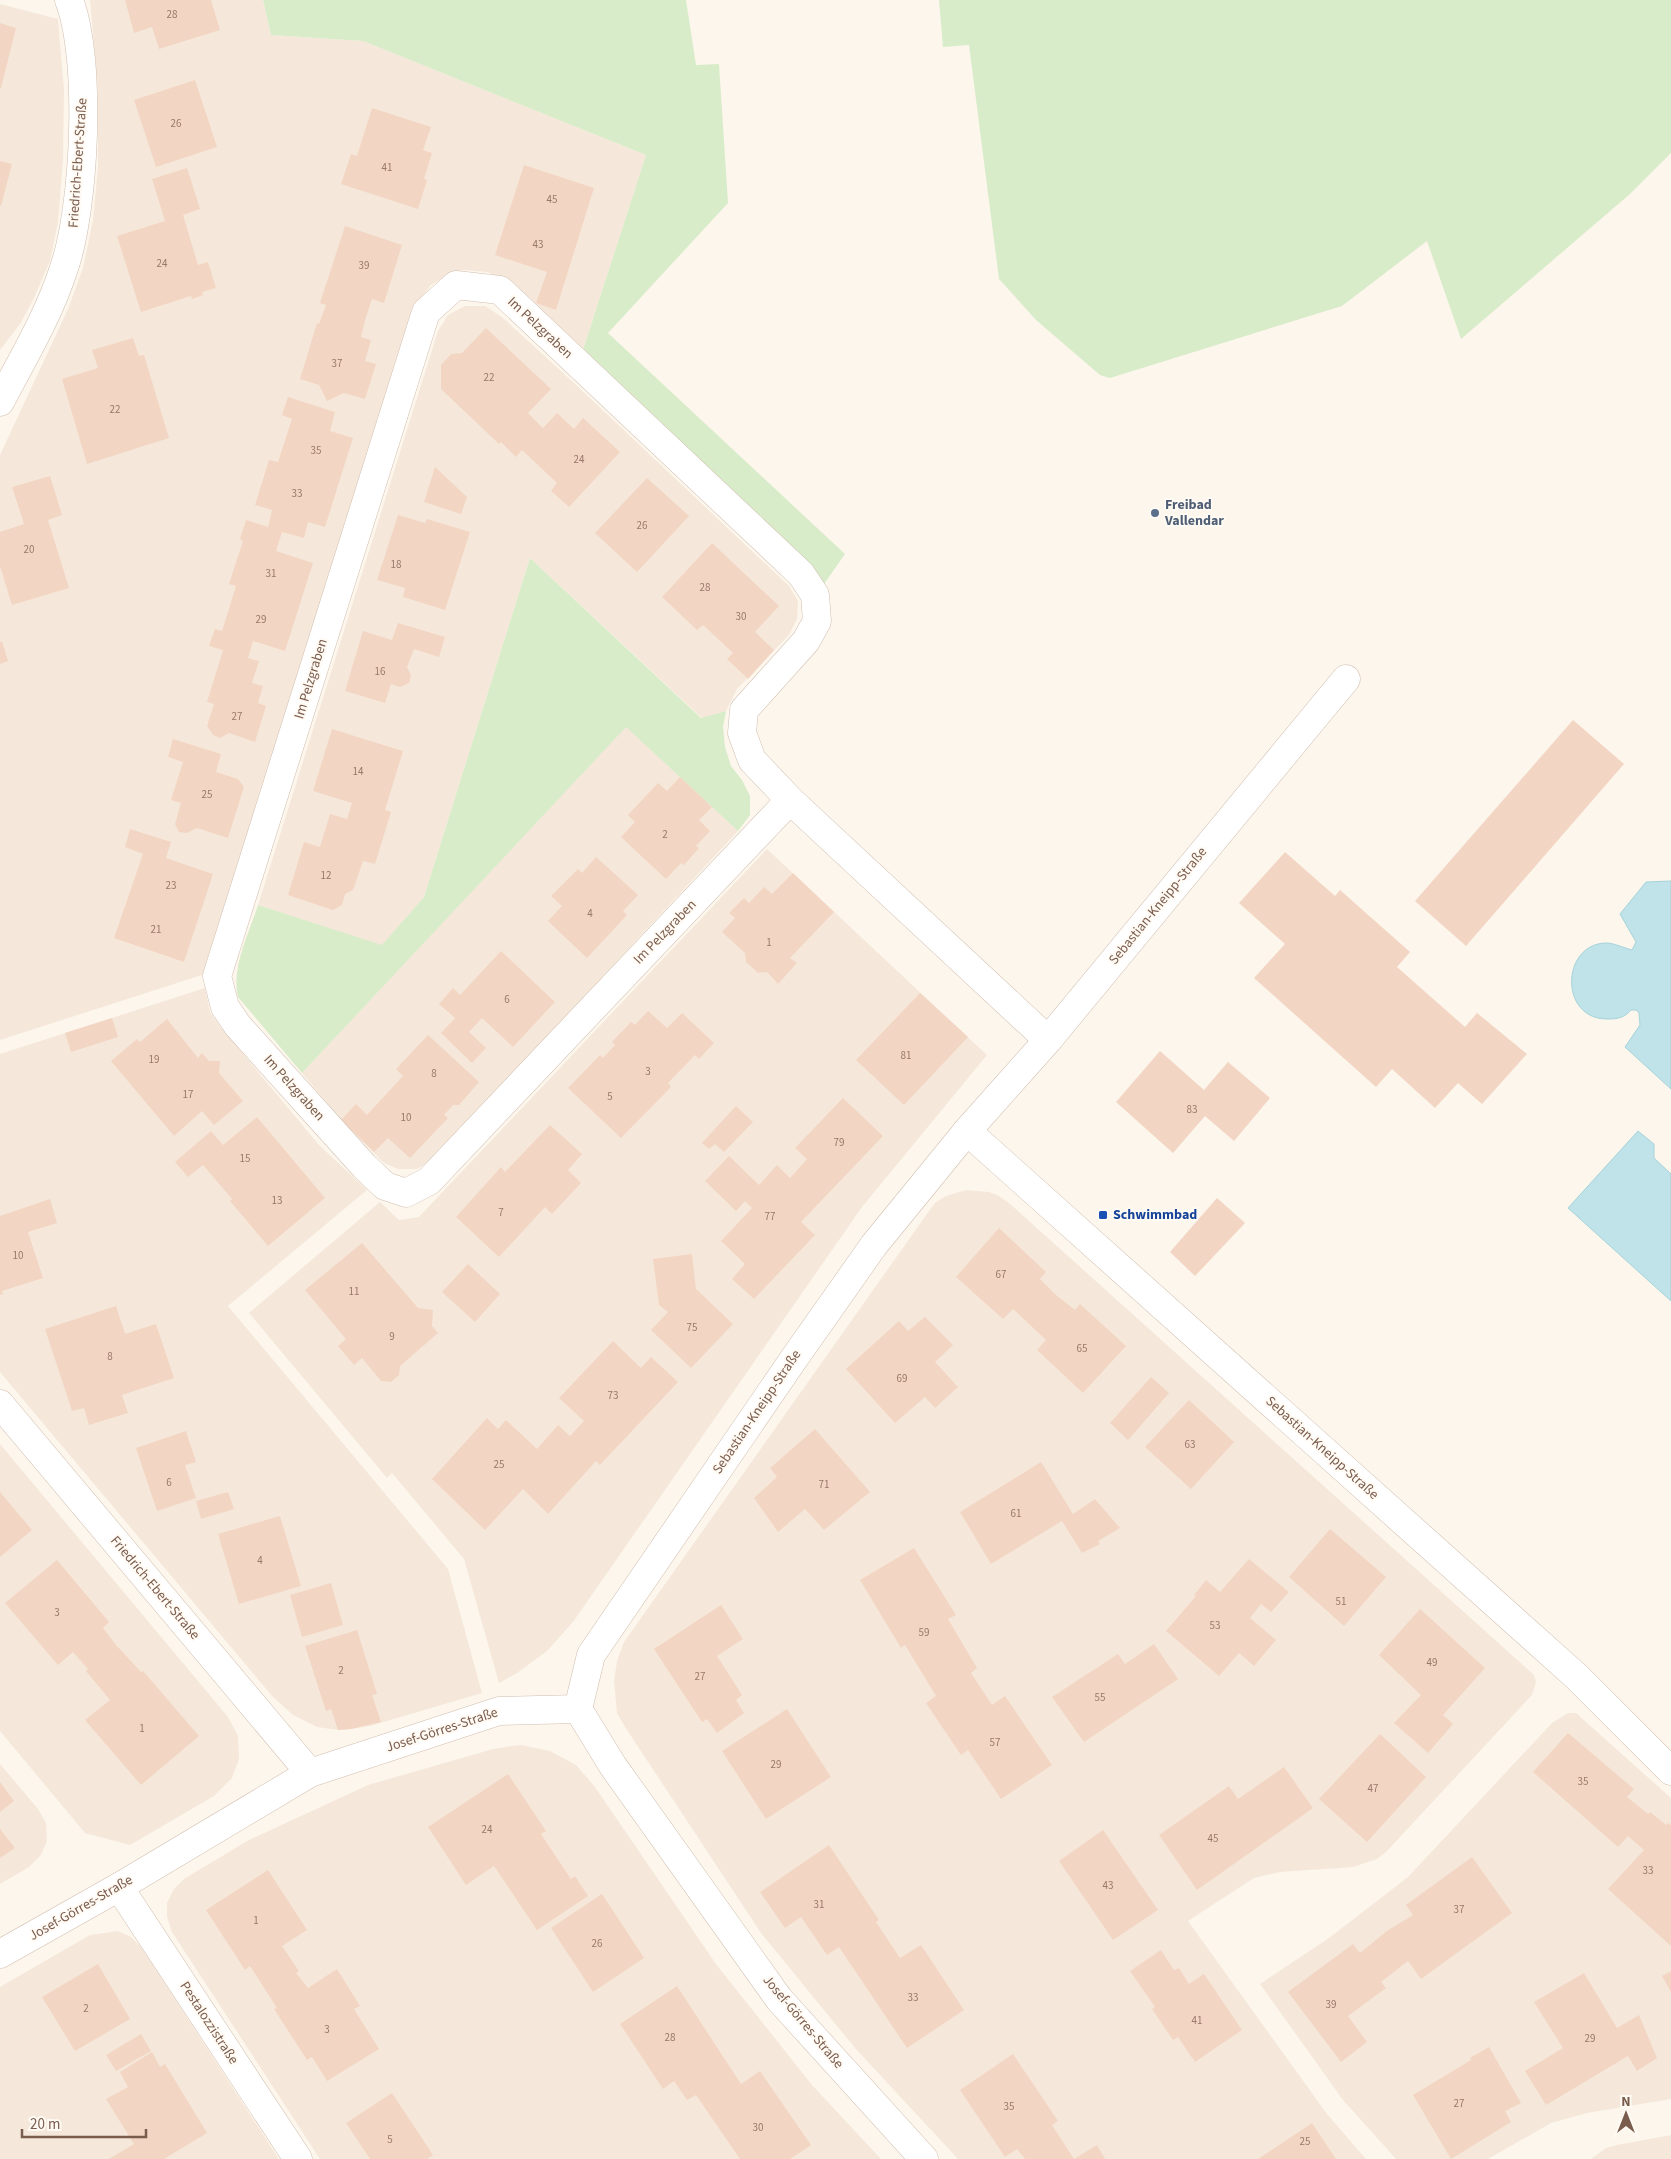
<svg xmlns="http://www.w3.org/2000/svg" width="1671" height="2159" viewBox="0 0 1671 2159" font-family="'Source Sans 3',sans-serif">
	<rect width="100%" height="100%" fill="#fdf6ec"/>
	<g fill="#f5e8da">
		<polygon points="90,0 263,0 271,35 363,41 646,155 583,350 499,277 487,272 464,270 452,272 431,285 414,307 205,974 0,1040 0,455 68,309 83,268 93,220 98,167 98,89"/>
		<polygon points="0,4 58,19 64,90 63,160 58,222 50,261 33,300 20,324 0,350"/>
		<polygon points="465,306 485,306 502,317 575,384 789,586 798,601 797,619 789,635 737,689 726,711 702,718 530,558 424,897 382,946 258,905 438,331 448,315"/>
		<polygon points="626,726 738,831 432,1160 417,1169 398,1169 384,1163 341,1120 302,1073"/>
		<polygon points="767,849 987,1055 862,1207 573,1622 547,1651 517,1673 499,1683 464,1559 392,1473 387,1478 249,1313 380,1202 399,1220 419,1217"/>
		<polygon points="205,988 210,1012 219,1025 319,1145 367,1190 228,1306 448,1569 482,1693 370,1726 351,1729 338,1730 317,1727 293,1715 273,1697 0,1372 0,1054"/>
		<polygon points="966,1190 989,1192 999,1196 1009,1203 1534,1675 1536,1682 1532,1695 1387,1851 1377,1859 1353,1867 1280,1872 1254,1878 1188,1921 1327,2114 1366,2159 958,2159 855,2048 761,1933 625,1727 617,1713 614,1681 617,1661 624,1642 929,1211 935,1203 946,1196"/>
		<polygon points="0,1444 228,1717 238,1736 239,1759 232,1778 214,1796 130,1845 85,1833 0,1731"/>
		<polygon points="1568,1713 1576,1713 1671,1798 1671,2099 1587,2113 1551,2123 1488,2159 1396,2159 1343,2100 1260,1984 1329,1938 1408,1877 1552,1723"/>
		<polygon points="521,1745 550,1751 576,1765 595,1787 716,1964 812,2085 881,2159 320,2159 172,1932 167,1917 167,1903 174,1889 184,1879 249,1840 368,1785 493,1749"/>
		<polygon points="0,1764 38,1809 46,1823 47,1841 41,1855 29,1867 0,1884"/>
		<polygon points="118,1931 131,1937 141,1947 279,2159 0,2159 0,1987 90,1935"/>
		<polygon points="1671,2135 1671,2159 1591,2159 1606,2148 1617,2145"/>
	</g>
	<g fill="#d8ecc9">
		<polygon points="263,0 686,0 696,65 719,64 728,203 608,333 845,554 824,584 583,350 646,155 363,41 271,35"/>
		<polygon points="939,0 1671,0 1671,153 1630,194 1461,339 1427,241 1342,306 1110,378 1100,375 1036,320 999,279 969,45 943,47"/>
		<path d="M530,558L701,718L726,711L723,727L725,747L731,766L742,780L750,796V815L738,831L626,727L302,1073L238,997C231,967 249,934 258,905L382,945L424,897Z"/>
	</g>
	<g fill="#bfe3e8" stroke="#a5d3da">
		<path d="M1671,881V1089L1625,1047L1640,1025L1639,1013L1636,1010H1631C1624,1018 1618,1019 1607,1019C1559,1019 1561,944 1606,943C1614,943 1624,948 1632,950L1636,942L1620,914L1646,882Z"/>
		<polygon points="1638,1131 1654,1144 1654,1158 1671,1174 1671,1301 1568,1208"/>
	</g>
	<g fill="#f3d5c3">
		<polygon points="125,0 211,0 220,30 159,49 152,27 134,33"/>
		<polygon points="0,23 16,28 1,88 0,88"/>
		<polygon points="195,80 217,147 156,167 134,100"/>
		<polygon points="372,108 431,127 423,150 432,153 424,179 427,180 418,209 341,184 351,154 357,156"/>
		<polygon points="0,161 12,164 1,206 0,206"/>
		<polygon points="524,165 594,188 556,310 536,303 547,272 495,255"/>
		<polygon points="187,168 200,209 183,215 198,265 208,262 216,288 202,292 203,295 192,299 191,296 141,312 117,236 165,221 152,179"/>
		<polygon points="345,226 402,245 384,303 372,299 366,317 361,337 371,340 365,361 376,364 365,399 344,393 327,401 319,385 300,379 317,323 319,324 326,305 320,303"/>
		<polygon points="486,328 551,389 528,413 543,428 557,413 574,429 583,418 620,452 569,507 551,491 557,483 522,450 516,457 501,442 499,444 441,389 441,365 451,354 462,353"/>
		<polygon points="133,338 139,356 144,355 169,438 87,464 62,379 98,368 92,350"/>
		<polygon points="288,397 335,412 330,431 353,438 325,527 308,522 304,538 282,532 276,551 313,563 285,651 253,641 248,658 259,661 252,683 263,686 258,703 266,706 255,742 229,733 220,738 213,735 207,726 214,704 207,702 223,650 209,646 215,629 222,631 236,586 229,584 243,541 240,539 246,520 268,527 272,510 255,505 269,460 278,462 292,419 282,415"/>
		<polygon points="435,467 467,497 461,514 424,502"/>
		<polygon points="50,476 62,515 48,520 69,588 12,605 0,566 0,532 24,524 12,487"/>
		<polygon points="647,478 689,516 637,572 595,533"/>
		<polygon points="398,515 425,523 427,519 470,532 445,610 403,597 405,588 377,580"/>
		<polygon points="712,543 779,606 755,632 774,650 748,679 727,659 733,653 703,625 697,630 662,597"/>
		<polygon points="398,623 445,637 439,657 414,649 407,667 411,675 409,683 400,687 391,684 385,703 345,691 363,631 392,640"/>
		<polygon points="2,641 8,661 0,664 0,642"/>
		<polygon points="1573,720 1624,764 1466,946 1415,901"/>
		<polygon points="332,729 403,751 385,810 391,812 375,864 363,861 353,890 345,894 342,905 333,910 288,895 304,842 320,847 330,814 347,819 352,803 313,791"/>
		<polygon points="173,739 221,754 216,772 238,779 244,787 228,838 197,828 187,833 179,832 175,824 181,803 171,800 183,762 168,757"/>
		<polygon points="680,777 712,807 699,820 710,831 696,846 699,848 684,865 681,863 666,879 621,837 635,822 628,815 658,783 667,791"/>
		<polygon points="130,829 171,842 166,858 213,874 184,962 114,938 143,854 125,847"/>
		<polygon points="1285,852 1335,896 1340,890 1410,952 1397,967 1465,1027 1477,1013 1527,1054 1482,1104 1458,1083 1435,1108 1392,1069 1376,1087 1254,978 1285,944 1239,903"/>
		<polygon points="596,857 638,895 623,911 627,915 587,958 548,921 562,906 551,896 578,869 582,873"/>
		<polygon points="793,873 834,912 790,958 797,963 778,984 767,972 758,973 746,962 745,953 722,932 735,918 729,913 744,898 749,903 764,887 772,894"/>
		<polygon points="501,951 555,1002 513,1047 482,1018 469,1032 486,1048 472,1063 441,1033 455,1018 439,1004 453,988 460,995"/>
		<polygon points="920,993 968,1037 904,1105 856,1060"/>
		<polygon points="648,1011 667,1028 682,1013 714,1043 699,1059 695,1055 668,1083 671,1087 621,1138 568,1088 600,1055 603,1058 615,1045 612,1042 631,1022 635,1025"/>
		<polygon points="112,1018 118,1037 71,1052 65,1033"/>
		<polygon points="167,1019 198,1058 202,1053 209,1061 220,1061 219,1073 243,1101 214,1125 202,1111 174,1136 111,1061 137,1039 140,1042"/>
		<polygon points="428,1035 479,1082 459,1105 453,1105 444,1115 448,1118 410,1158 388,1138 374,1152 341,1120 356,1104 367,1115 403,1076 396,1069"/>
		<polygon points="1160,1051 1204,1090 1228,1062 1270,1098 1234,1141 1205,1116 1173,1153 1116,1102"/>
		<polygon points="843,1098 883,1136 801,1222 815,1235 754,1299 732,1279 745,1264 721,1241 752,1208 745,1201 736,1211 705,1181 729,1156 759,1185 777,1165 790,1178 807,1159 795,1148"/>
		<polygon points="736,1106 753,1122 724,1152 715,1144 709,1149 702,1143"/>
		<polygon points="257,1117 325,1198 268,1246 230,1201 232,1199 203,1165 188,1177 175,1162 211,1131 223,1145"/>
		<polygon points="550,1125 582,1154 568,1170 581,1183 552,1214 545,1207 499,1257 456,1217 501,1167 505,1172"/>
		<polygon points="1217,1198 1245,1223 1195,1276 1170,1252"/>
		<polygon points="50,1199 57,1223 28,1232 43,1278 2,1291 3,1294 0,1295 0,1216"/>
		<polygon points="999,1228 1046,1272 1040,1279 1056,1295 1075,1310 1080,1304 1126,1346 1083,1393 1037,1350 1046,1340 1013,1309 1003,1319 956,1277"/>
		<polygon points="362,1243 418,1308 433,1310 432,1326 438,1333 400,1366 399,1375 391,1382 381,1381 362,1358 354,1365 338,1346 346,1339 305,1290"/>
		<polygon points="692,1254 696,1289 733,1324 691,1368 651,1330 668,1312 659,1305 653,1259"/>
		<polygon points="468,1264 500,1294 475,1322 442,1292"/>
		<polygon points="116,1306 125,1334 156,1324 174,1378 122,1395 128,1413 89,1425 84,1408 72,1411 45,1329"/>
		<polygon points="925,1317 953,1345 935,1362 958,1387 935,1408 925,1397 895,1423 846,1369 899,1321 908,1331"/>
		<polygon points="613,1341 641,1368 651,1357 678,1382 600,1465 596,1461 548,1514 523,1489 485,1530 432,1479 487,1418 498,1429 506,1420 537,1449 558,1425 570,1436 584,1421 559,1398"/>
		<polygon points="1151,1377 1169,1393 1128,1440 1110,1423"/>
		<polygon points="1189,1400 1234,1442 1191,1489 1145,1447"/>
		<polygon points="815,1429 870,1492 824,1530 805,1509 778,1532 754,1498 777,1477 770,1468"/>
		<polygon points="186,1431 196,1462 185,1465 196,1498 157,1511 136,1448"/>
		<polygon points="1041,1462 1073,1514 1095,1499 1120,1528 1098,1541 1100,1544 1082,1553 1062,1521 991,1564 960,1512"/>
		<polygon points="0,1492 32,1530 0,1557"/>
		<polygon points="228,1492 234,1509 201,1519 196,1501"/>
		<polygon points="280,1516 301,1586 239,1604 218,1534"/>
		<polygon points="1330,1529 1386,1577 1344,1626 1289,1577"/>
		<polygon points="914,1548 956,1615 948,1619 977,1668 971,1673 992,1705 1005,1696 1052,1765 1001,1799 968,1750 961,1755 926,1703 936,1696 905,1645 901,1648 860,1580"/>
		<polygon points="1249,1559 1289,1592 1271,1612 1261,1604 1250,1618 1276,1640 1254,1666 1239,1653 1219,1676 1166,1631 1196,1596 1194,1595 1206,1580 1220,1592"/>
		<polygon points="57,1560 109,1622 103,1628 116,1645 141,1672 143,1671 199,1736 141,1785 85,1720 110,1700 86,1671 88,1669 73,1652 58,1665 5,1603"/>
		<polygon points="331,1583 343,1625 302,1637 290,1595"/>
		<polygon points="721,1605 743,1639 717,1656 742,1695 736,1700 744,1713 717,1733 707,1719 702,1722 654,1649"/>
		<polygon points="1420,1609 1485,1668 1443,1715 1453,1724 1428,1753 1394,1723 1421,1695 1379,1655"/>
		<polygon points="357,1630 377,1694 372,1695 381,1722 351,1729 338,1730 331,1709 326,1711 305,1646"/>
		<polygon points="1154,1644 1178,1679 1084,1742 1052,1697 1118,1654 1125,1664"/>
		<polygon points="787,1709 831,1777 766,1819 722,1751"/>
		<polygon points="1568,1733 1634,1789 1627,1797 1648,1814 1650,1812 1666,1825 1668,1823 1671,1825 1671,1946 1608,1889 1644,1850 1628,1836 1618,1847 1533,1772"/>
		<polygon points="1380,1734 1426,1777 1367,1842 1319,1799"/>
		<polygon points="1284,1767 1313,1808 1197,1890 1159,1835 1229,1786 1238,1799"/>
		<polygon points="508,1774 546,1831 541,1834 571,1879 575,1876 588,1896 537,1930 494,1866 466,1885 428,1827"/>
		<polygon points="0,1782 14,1801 0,1812"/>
		<polygon points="0,1829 15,1848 0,1858"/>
		<polygon points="1103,1830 1158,1910 1113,1940 1059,1861"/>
		<polygon points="829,1845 879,1920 876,1922 900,1958 921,1945 964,2010 907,2048 839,1947 827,1955 801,1917 785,1928 760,1892"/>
		<polygon points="1472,1857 1512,1913 1421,1979 1408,1961 1381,1982 1386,1988 1348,2016 1367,2042 1341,2062 1288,1992 1353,1944 1360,1953 1387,1931 1413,1915 1406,1905"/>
		<polygon points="268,1870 307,1930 282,1946 299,1971 296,1973 308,1988 337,1969 360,2006 354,2009 379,2049 327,2081 312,2057 307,2060 274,2009 277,2008 250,1966 245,1970 206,1910"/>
		<polygon points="602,1894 644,1958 593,1992 551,1928"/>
		<polygon points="1161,1950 1174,1970 1179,1968 1189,1984 1204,1974 1242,2030 1195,2062 1178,2037 1173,2040 1152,2009 1155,2007 1130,1971"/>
		<polygon points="98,1964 130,2019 75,2051 42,1997"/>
		<polygon points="1671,1971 1671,1992 1662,1976"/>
		<polygon points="1584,1973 1617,2028 1639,2015 1657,2058 1637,2071 1628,2056 1546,2105 1525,2071 1563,2048 1534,2002"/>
		<polygon points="677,1986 741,2084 760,2071 811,2145 790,2159 740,2159 696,2095 687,2100 674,2081 663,2089 620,2024"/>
		<polygon points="141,2034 151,2051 116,2071 106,2055"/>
		<polygon points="1489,2047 1521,2103 1505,2111 1511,2122 1451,2159 1413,2095 1471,2060 1470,2058"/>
		<polygon points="152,2052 160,2067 165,2064 207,2133 164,2159 109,2159 134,2144 106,2099 128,2087 120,2072"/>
		<polygon points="1013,2054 1058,2121 1052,2125 1074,2159 1025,2159 1017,2149 1005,2157 960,2090"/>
		<polygon points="392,2093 433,2155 427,2159 370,2159 346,2123"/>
		<polygon points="1312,2123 1336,2159 1258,2159"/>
		<polygon points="1097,2145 1105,2159 1074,2159"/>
	</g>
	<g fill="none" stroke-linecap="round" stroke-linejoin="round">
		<defs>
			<g id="street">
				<polygon points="456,285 500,290 801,574 815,595 817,621 806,641 744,710 742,733 752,760 790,800 429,1181 406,1193 385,1186 364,1166 238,1026 225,1007 217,976 426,312"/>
				<path d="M0,402C23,358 49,315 64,268C85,207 92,59 69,0"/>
				<polyline points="790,800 1048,1040"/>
				<polyline points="967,1131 1576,1676 1671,1771"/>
				<polyline points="0,1404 310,1773"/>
				<polyline points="578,1709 591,1655 793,1360 874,1245 967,1131 1048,1040 1346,679"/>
				<polyline points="578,1709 613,1766 779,1999 924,2159"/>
				<polyline points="119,1887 298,2159"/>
				<polyline points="0,1954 119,1887 310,1773 499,1711 578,1709"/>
			</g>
		</defs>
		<use href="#street" stroke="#d1beb0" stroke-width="29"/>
		<use href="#street" stroke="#fff" stroke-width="28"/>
	</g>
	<circle fill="#5c6f8a" stroke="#fffaf3" stroke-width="2" cx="1155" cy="513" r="5"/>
	<rect fill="#1a4fb4" stroke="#fffaf3" stroke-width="2" x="1098" y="1210" width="10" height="10" rx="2.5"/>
	<g text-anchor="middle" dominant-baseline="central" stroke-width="4" stroke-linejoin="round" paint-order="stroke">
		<g font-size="11" fill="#987a6a">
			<text x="172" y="14">28</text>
			<text x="176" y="123">26</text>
			<text x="387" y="167">41</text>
			<text x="552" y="199">45</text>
			<text x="538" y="244">43</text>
			<text x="162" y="263">24</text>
			<text x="364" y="265">39</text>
			<text x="337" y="363">37</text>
			<text x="489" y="377">22</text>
			<text x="115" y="409">22</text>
			<text x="316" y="450">35</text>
			<text x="579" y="459">24</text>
			<text x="297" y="493">33</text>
			<text x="642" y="525">26</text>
			<text x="29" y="549">20</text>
			<text x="396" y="564">18</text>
			<text x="271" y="573">31</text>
			<text x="705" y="587">28</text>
			<text x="741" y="616">30</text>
			<text x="261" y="619">29</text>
			<text x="380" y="671">16</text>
			<text x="237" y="716">27</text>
			<text x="358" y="771">14</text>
			<text x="207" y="794">25</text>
			<text x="665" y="834">2</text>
			<text x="326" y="875">12</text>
			<text x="171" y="885">23</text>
			<text x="590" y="913">4</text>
			<text x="156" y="929">21</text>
			<text x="769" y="942">1</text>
			<text x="507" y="999">6</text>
			<text x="906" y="1055">81</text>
			<text x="154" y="1059">19</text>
			<text x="648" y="1071">3</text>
			<text x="434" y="1073">8</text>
			<text x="188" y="1094">17</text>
			<text x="610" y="1096">5</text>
			<text x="1192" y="1109">83</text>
			<text x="406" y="1117">10</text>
			<text x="839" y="1142">79</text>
			<text x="245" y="1158">15</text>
			<text x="277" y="1200">13</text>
			<text x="501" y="1212">7</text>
			<text x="770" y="1216">77</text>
			<text x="18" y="1255">10</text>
			<text x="1001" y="1274">67</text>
			<text x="354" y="1291">11</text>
			<text x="692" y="1327">75</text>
			<text x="392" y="1336">9</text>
			<text x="1082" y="1348">65</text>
			<text x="110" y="1356">8</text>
			<text x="902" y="1378">69</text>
			<text x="613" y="1395">73</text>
			<text x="1190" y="1444">63</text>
			<text x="499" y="1464">25</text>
			<text x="169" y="1482">6</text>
			<text x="824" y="1484">71</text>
			<text x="1016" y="1513">61</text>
			<text x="260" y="1560">4</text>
			<text x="1341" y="1601">51</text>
			<text x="57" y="1612">3</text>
			<text x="1215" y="1625">53</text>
			<text x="924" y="1632">59</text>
			<text x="1432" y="1662">49</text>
			<text x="341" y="1670">2</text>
			<text x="700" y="1676">27</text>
			<text x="1100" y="1697">55</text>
			<text x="142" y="1728">1</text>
			<text x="995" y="1742">57</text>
			<text x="776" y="1764">29</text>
			<text x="1583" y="1781">35</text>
			<text x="1373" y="1788">47</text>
			<text x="487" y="1829">24</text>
			<text x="1213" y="1838">45</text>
			<text x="1648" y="1870">33</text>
			<text x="1108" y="1885">43</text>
			<text x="819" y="1904">31</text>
			<text x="1459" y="1909">37</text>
			<text x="256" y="1920">1</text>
			<text x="597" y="1943">26</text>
			<text x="913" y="1997">33</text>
			<text x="1331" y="2004">39</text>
			<text x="86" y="2008">2</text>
			<text x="1197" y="2020">41</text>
			<text x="327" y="2029">3</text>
			<text x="670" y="2037">28</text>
			<text x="1590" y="2038">29</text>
			<text x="1459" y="2103">27</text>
			<text x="1009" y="2106">35</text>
			<text x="758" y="2127">30</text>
			<text x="390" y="2139">5</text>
			<text x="1305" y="2141">25</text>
		</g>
		<g font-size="14" fill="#7a5c4d" stroke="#fffaf3">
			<text transform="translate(78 163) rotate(-86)">Friedrich-Ebert-Straße</text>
			<text transform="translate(540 328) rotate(43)">Im Pelzgraben</text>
			<text transform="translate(311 679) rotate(-73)">Im Pelzgraben</text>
			<text transform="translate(1158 906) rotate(-51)">Sebastian-Kneipp-Straße</text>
			<text transform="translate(665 932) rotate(-46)">Im Pelzgraben</text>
			<text transform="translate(294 1088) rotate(48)">Im Pelzgraben</text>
			<text transform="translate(757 1412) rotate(-56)">Sebastian-Kneipp-Straße</text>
			<text transform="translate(1322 1448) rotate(42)">Sebastian-Kneipp-Straße</text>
			<text transform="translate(155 1588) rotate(50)">Friedrich-Ebert-Straße</text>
			<text transform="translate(442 1730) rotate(-18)">Josef-Görres-Straße</text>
			<text transform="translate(81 1908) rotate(-30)">Josef-Görres-Straße</text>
			<text transform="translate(803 2022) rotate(50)">Josef-Görres-Straße</text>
			<text transform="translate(209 2023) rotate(57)">Pestalozzistraße</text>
		</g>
		<g font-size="14" font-weight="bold" fill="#4e5e75" stroke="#fffaf3" text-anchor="start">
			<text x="1165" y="505">Freibad<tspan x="1165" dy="16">Vallendar</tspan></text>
		</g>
		<g font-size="14" font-weight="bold" fill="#164399" stroke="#fffaf3" text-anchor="start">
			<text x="1113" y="1215">Schwimmbad</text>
		</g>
	</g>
	<g transform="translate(1626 2114)" stroke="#fffaf3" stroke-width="4" paint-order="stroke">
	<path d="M0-4L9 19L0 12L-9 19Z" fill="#7a5c4d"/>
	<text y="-8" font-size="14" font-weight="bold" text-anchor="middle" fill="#7a5c4d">N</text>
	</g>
	<path d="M22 2129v8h124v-8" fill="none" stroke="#7a5c4d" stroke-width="2.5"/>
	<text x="30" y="2129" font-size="15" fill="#7a5c4d" stroke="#fffaf3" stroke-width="4" paint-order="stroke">20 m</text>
</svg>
